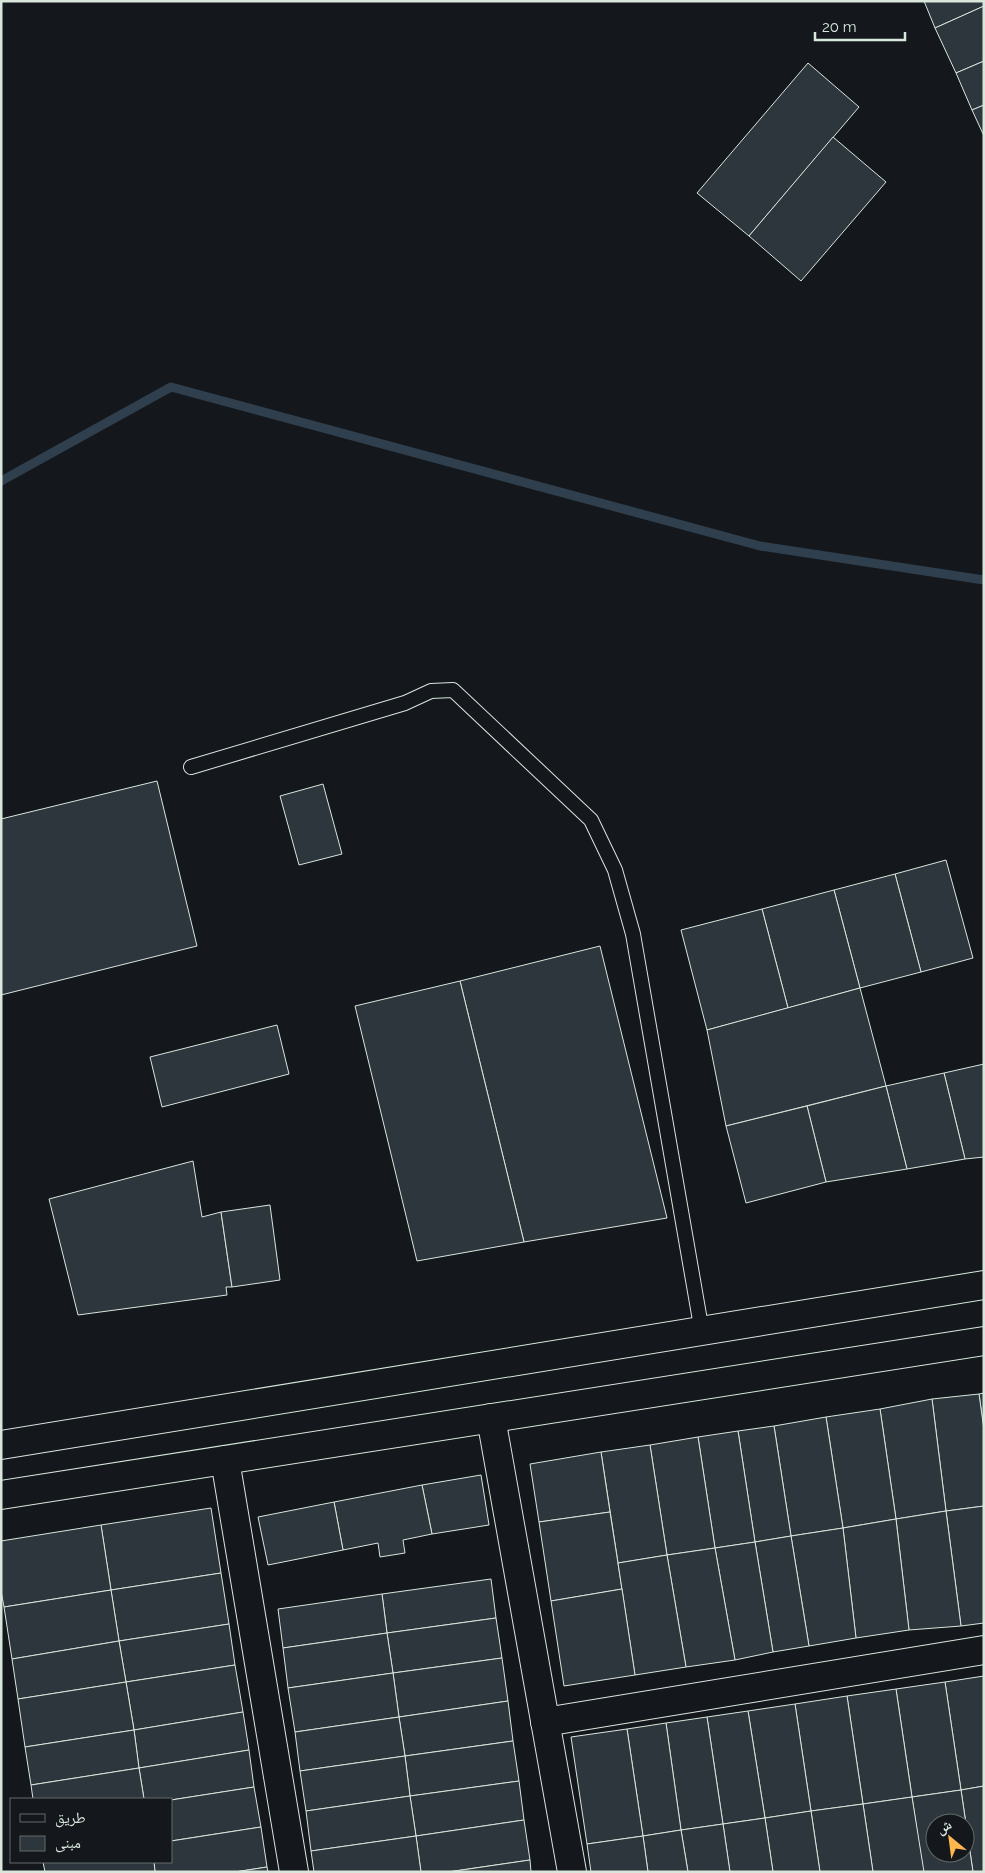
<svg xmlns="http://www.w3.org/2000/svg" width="985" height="1873" viewBox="0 0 985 1873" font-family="Raleway,'Noto Naskh Arabic',sans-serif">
	<rect width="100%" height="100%" fill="#14181c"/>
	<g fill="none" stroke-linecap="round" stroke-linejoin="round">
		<polyline stroke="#2f3f4d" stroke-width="9" points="1,481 171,387 760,546 984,580"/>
	</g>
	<g fill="#2c363c" stroke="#d8e6dc" fill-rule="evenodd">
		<polygon points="924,1 984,1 984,6 935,28"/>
		<polygon points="984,6 984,61 956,73 935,28"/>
		<polygon points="984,61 984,105 972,110 956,73"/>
		<polygon points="808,63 859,107 749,236 697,193"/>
		<polygon points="984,105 984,136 972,110"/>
		<polygon points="833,137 886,182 801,281 749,236"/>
		<polygon points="157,781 197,946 1,995 1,819"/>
		<polygon points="323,784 342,854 299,865 280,796"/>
		<polygon points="946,860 973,958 921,972 895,874"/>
		<polygon points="895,874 921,972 860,988 834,890"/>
		<polygon points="834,890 860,988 788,1008 762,909"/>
		<polygon points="762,909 788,1008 707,1030 681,930"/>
		<polygon points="600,946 667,1218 524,1242 460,981"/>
		<polygon points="460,981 524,1242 417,1261 355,1006"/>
		<polygon points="860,988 886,1086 726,1126 707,1030"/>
		<polygon points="277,1025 289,1074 162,1107 150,1057"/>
		<polygon points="984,1064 984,1157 965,1159 944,1073"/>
		<polygon points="944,1073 965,1159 907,1169 886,1086"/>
		<polygon points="886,1086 907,1169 826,1182 807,1106"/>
		<polygon points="807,1106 826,1182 746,1203 726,1126"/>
		<polygon points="193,1161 202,1217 221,1212 232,1287 226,1287 227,1295 78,1315 49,1199"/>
		<polygon points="270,1205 280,1280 232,1287 221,1212"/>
		<polygon points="984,1393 984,1430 979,1394"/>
		<polygon points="979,1394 984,1430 984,1506 946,1511 932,1399"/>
		<polygon points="932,1399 946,1511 896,1519 880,1409"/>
		<polygon points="880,1409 896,1519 843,1528 826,1417"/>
		<polygon points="826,1417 843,1528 791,1536 774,1426"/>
		<polygon points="774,1426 791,1536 755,1542 738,1431"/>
		<polygon points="738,1431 755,1542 715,1548 698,1437"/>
		<polygon points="698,1437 715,1548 667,1555 650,1445"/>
		<polygon points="650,1445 667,1555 618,1563 601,1452"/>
		<polygon points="601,1452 610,1512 539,1522 530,1464"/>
		<polygon points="481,1475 489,1525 432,1534 422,1485"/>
		<polygon points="422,1485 432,1534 403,1540 405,1553 380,1557 378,1543 343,1550 334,1502"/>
		<polygon points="334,1502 343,1550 268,1565 258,1517"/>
		<polygon points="984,1506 984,1623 961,1626 946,1511"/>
		<polygon points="211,1508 221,1573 111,1590 101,1525"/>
		<polygon points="946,1511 961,1626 909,1630 896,1519"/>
		<polygon points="610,1512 622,1589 551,1601 539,1522"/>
		<polygon points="896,1519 909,1630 856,1638 843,1528"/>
		<polygon points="101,1525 111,1590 4,1607 1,1591 1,1541"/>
		<polygon points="843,1528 856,1638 809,1646 791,1536"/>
		<polygon points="791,1536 809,1646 773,1652 755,1542"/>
		<polygon points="755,1542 773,1652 735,1660 715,1548"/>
		<polygon points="715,1548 735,1660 686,1667 667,1555"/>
		<polygon points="667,1555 686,1667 635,1675 618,1563"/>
		<polygon points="221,1573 229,1624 119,1641 111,1590"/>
		<polygon points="491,1579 496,1618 387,1633 382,1594"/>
		<polygon points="622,1589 635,1675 564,1686 551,1601"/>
		<polygon points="111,1590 119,1641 12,1659 4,1607"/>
		<polygon points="382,1594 387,1633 283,1648 278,1609"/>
		<polygon points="496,1618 502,1658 393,1673 387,1633"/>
		<polygon points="229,1624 235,1665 126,1682 119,1641"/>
		<polygon points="387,1633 393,1673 288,1688 283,1648"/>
		<polygon points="119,1641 126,1682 18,1699 12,1659"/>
		<polygon points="502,1658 508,1701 399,1717 393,1673"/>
		<polygon points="235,1665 243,1712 134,1730 126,1682"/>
		<polygon points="393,1673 399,1717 295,1732 288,1688"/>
		<polygon points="984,1676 984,1786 961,1790 945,1682"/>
		<polygon points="126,1682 134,1730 25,1747 18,1699"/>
		<polygon points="945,1682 961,1790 912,1797 896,1689"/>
		<polygon points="896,1689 912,1797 863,1804 847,1696"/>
		<polygon points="847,1696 863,1804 811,1811 795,1704"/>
		<polygon points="508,1701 513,1741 405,1756 399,1717"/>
		<polygon points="795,1704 811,1811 765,1818 748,1711"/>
		<polygon points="748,1711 765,1818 723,1824 707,1717"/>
		<polygon points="243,1712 249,1750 139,1768 134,1730"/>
		<polygon points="399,1717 405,1756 300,1771 295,1732"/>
		<polygon points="707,1717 723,1824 681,1830 666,1723"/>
		<polygon points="666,1723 681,1830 643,1836 627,1729"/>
		<polygon points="627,1729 643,1836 587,1844 571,1737"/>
		<polygon points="134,1730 139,1768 31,1785 25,1747"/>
		<polygon points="513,1741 519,1781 410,1796 405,1756"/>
		<polygon points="249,1750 254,1787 171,1800 144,1799 139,1768"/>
		<polygon points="405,1756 410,1796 306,1811 300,1771"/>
		<polygon points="139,1768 144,1799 33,1799 31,1785"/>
		<polygon points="519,1781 524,1820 416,1836 410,1796"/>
		<polygon points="984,1786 984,1872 973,1872 961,1790"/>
		<polygon points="254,1787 261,1827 171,1841 171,1800"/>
		<path d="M961,1790L973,1872H923L912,1797ZM935,1823H965V1853H935Z"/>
		<polygon points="410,1796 416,1836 311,1851 306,1811"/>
		<polygon points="912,1797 924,1872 873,1872 863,1804"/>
		<polygon points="863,1804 873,1872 820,1872 811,1811"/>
		<polygon points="811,1811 820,1872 773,1872 765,1818"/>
		<polygon points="765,1818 773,1872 730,1872 723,1824"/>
		<polygon points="524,1820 530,1860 448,1872 421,1872 416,1836"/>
		<polygon points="723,1824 730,1872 688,1872 681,1830"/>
		<polygon points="261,1827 267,1867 235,1872 155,1872 154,1862 171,1862 171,1841"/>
		<polygon points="681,1830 688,1872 648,1872 643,1836"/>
		<polygon points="416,1836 421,1872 314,1872 311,1851"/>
		<polygon points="643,1836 648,1872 591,1872 587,1844"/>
		<polygon points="530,1860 531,1872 448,1872"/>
		<polygon points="43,1862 154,1862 155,1872 45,1872"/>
		<polygon points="267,1867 268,1872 235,1872"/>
	</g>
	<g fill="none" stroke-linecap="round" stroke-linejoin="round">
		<defs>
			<polyline id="service" points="191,767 405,703 431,691 453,690 591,820 615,870 633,934 702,1332"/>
			<g id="minor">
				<polyline points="491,1418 572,1872"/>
				<polyline points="225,1460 294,1872"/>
				<polyline points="545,1722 984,1650"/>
			</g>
			<g id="tertiary">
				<polyline points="1,1445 984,1285"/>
				<polyline points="1,1495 984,1341"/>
			</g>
		</defs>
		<use href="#service" stroke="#d8e6dc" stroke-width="16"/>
		<use href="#minor" stroke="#d8e6dc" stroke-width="30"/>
		<use href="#tertiary" stroke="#d8e6dc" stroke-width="30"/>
		<use href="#service" stroke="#14181c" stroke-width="14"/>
		<use href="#minor" stroke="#14181c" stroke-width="28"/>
		<use href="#tertiary" stroke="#14181c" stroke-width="28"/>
	</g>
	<rect width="985" height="1873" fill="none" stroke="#d8e6dc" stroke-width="5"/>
	<rect x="10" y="1798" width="162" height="65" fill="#14181c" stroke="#626a69"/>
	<rect x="20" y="1814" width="25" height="8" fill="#14181c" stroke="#626a69"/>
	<text x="55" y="1823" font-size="15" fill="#d8e6dc">طريق</text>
	<rect x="20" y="1836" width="25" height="15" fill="#2c363c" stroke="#626a69"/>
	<text x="55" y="1848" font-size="15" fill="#d8e6dc">مبنى</text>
	<g transform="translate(950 1838) rotate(331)"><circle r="24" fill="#14181c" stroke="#626a69"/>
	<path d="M0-4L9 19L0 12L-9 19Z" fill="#ffb74d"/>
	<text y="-8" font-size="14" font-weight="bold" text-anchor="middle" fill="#d8e6dc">ش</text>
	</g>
	<path d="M815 32v8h90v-8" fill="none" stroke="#d8e6dc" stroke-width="2.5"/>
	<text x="822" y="32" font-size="15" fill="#d8e6dc" stroke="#14181c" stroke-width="4" paint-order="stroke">20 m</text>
</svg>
